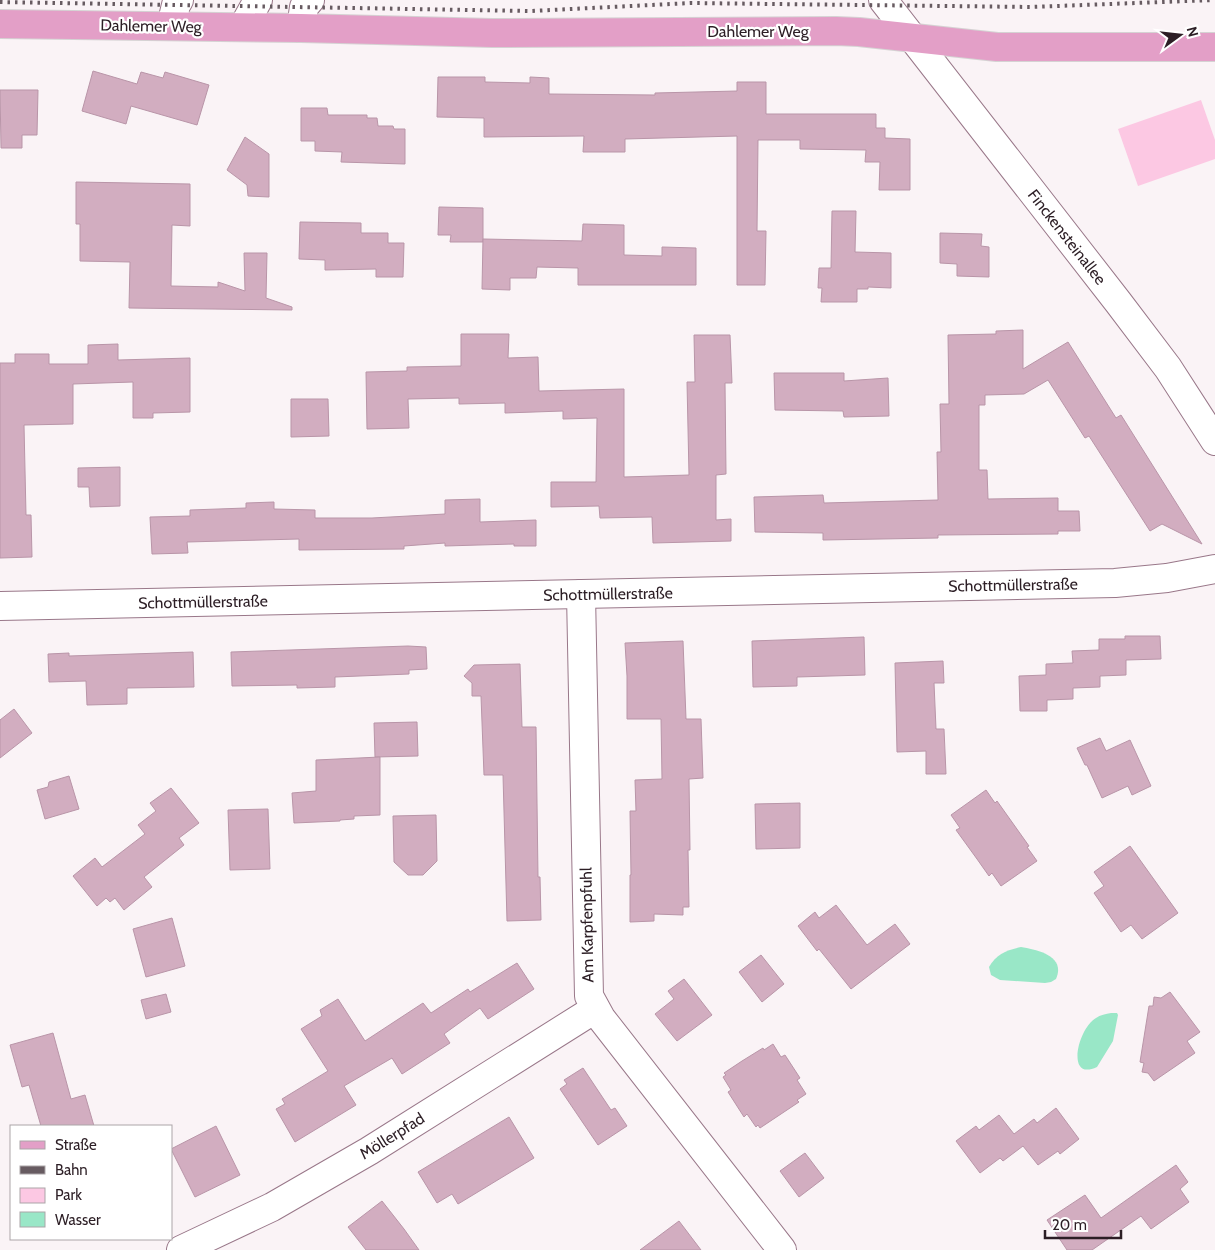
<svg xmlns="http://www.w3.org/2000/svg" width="1215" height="1250" viewBox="0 0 1215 1250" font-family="Cabin,sans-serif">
	<rect width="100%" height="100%" fill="#faf3f6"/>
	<polygon fill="#fcc8e3" points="1201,100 1215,140 1215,159 1138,186 1118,129"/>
	<g fill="#99e7c7">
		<path d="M1021,947C1038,950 1066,956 1056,979L1051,982L1045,983L1000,980L991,975L989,967C996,954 1007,950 1021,947Z"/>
		<path d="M1111,1013H1117L1118,1015L1113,1041L1097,1067C1065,1082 1078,1028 1096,1018C1100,1015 1106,1014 1111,1013Z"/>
	</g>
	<g fill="#d2adc0" stroke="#b995a8">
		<polygon points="93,71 137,84 141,72 163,78 165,72 209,85 197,125 131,106 126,124 82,111"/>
		<polygon points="438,77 485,77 485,82 530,83 530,77 549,78 549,94 655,95 655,93 737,91 737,82 766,82 766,114 876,114 876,128 885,128 885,138 910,139 910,190 879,190 880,162 865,162 866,150 800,149 800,140 758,140 757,231 766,231 765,285 737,285 737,136 625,139 625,152 583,152 584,136 484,137 484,118 437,117"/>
		<polygon points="0,90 38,90 37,135 22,135 22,148 1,148"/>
		<polygon points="301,108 327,108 328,115 367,115 367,118 377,118 378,126 393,126 394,129 405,129 405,164 341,162 342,152 315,151 315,141 301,141"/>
		<polygon points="245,137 269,154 269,197 248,196 247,185 227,170"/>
		<polygon points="76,182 190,184 190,226 172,225 171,286 218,287 218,282 245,291 244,253 267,253 266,298 292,307 292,310 129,308 130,262 80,261 80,224 76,224"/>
		<polygon points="439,207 483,208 483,242 450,242 451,235 438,235"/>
		<polygon points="832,211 856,211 855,252 891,253 891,288 868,287 868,289 857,289 857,302 821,302 822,288 818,288 819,268 831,268"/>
		<polygon points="300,222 361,223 361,233 388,233 388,243 404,243 403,277 376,277 376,269 325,270 325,260 299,259"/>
		<polygon points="583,224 624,225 624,255 662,256 662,247 696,248 696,285 578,285 578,268 537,267 536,278 510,278 510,290 482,289 483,239 582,241"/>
		<polygon points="940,233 982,234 981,246 989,247 989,277 957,276 957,264 940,263"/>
		<polygon points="1023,330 1023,369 1068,342 1116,418 1121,415 1202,544 1162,524 1150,531 1089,436 1085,438 1048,380 1024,394 985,395 985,405 979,405 979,470 987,470 988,499 1058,498 1058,511 1079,511 1080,531 1058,531 1058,534 938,535 938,538 823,540 823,533 755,532 754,497 823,495 824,503 938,500 937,452 941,452 940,404 949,404 948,335 996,334 996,331"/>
		<polygon points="461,334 509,334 508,358 538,357 539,391 624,389 624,477 689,475 687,382 695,382 694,335 730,335 732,383 725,383 726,474 716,475 716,520 731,519 731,541 653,543 652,517 600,518 599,506 551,507 551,482 596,482 597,418 563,419 563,411 505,413 505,403 459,404 459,398 408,399 409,428 367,429 366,372 407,371 407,367 461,366"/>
		<polygon points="118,344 118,360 190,358 190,412 153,413 153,418 133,418 133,382 73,384 73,424 24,425 26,515 31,515 32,557 0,558 0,363 15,363 15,354 49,354 49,364 88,364 88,345"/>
		<polygon points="774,373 844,373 844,381 888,378 889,416 844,417 843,411 775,410"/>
		<polygon points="291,399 328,399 329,436 291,437"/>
		<polygon points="120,467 120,506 90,507 89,487 78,487 78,468"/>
		<polygon points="480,499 480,522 536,520 536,546 514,546 514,544 445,546 445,543 404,546 404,549 299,550 299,539 187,542 188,553 152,554 150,517 190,516 190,510 246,508 246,503 274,502 274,509 315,510 315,518 372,518 445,514 445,500"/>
		<polygon points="1125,636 1160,636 1161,659 1126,660 1126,675 1100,676 1100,687 1073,688 1073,699 1047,700 1047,711 1020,711 1019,676 1046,675 1046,664 1073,663 1072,651 1099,650 1099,639 1125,639"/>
		<polygon points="864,637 865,675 797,677 797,686 753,687 752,641"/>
		<polygon points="683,641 686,719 701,719 703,778 689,779 690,850 688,850 689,907 683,907 683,915 654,914 654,921 630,922 630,875 631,875 630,811 636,811 635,780 662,779 661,719 627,719 627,676 625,643"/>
		<polygon points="408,646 426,647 427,669 409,670 409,674 335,677 335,687 297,688 297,685 232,686 231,652"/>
		<polygon points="193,652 194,687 127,688 127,704 87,705 86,681 49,682 48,654 69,653 69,656"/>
		<polygon points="943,661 944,683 934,683 936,729 944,729 946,774 926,774 926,751 897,752 895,663"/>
		<polygon points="520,664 522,727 536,727 538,877 540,877 541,920 507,921 503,775 484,775 481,696 472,696 472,683 464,676 474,665"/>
		<polygon points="14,709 32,733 0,758 0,720"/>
		<polygon points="417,722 418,756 375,757 374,723"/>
		<polygon points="1100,738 1106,751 1130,740 1151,786 1132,795 1128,786 1102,798 1087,765 1085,765 1077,748"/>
		<polygon points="380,757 380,815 354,816 354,819 340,820 340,821 294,823 292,793 316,791 316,760"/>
		<polygon points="69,776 79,809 45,819 37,790 48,787 49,782"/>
		<polygon points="171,788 199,823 179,838 184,845 144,877 152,887 124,910 115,898 110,902 106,898 97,906 73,876 95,858 102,867 145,834 138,825 156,811 150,803"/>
		<polygon points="986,790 995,803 997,801 1029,846 1027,847 1037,861 1001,886 992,873 989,876 977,859 956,830 960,828 951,815"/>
		<polygon points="800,803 800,848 756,849 755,804"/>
		<polygon points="268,809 270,869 230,870 228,810"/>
		<polygon points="436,815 437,861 423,875 408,875 394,862 393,816"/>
		<polygon points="1130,846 1178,913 1142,939 1131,925 1121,932 1094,893 1104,886 1094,872"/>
		<polygon points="836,905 867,945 895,924 910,944 851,989 819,949 817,951 798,926 815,912 819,918"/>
		<polygon points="172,918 185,966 146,977 133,929"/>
		<polygon points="761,955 784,984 762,1002 739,972"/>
		<polygon points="517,963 534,989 488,1019 480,1008 444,1034 450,1043 402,1074 392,1058 344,1086 356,1105 295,1142 276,1109 285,1104 282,1099 328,1071 301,1029 322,1016 320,1010 338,999 365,1041 423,1003 431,1013 468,989 470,992"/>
		<polygon points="684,979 712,1015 677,1041 655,1014 674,999 668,991"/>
		<polygon points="1170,992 1200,1032 1187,1041 1195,1053 1154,1081 1148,1073 1142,1072 1144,1063 1140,1062 1149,1006 1153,1006 1154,997 1161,998"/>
		<polygon points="166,994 171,1012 146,1019 141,1000"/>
		<polygon points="53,1033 71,1099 85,1095 94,1126 41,1126 29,1085 22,1087 10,1045"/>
		<polygon points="773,1044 781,1057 785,1055 800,1078 797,1080 806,1094 797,1100 799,1102 760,1128 758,1125 756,1127 747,1114 744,1117 728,1092 731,1090 723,1077 726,1075 724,1073 742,1061 763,1048 764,1050"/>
		<polygon points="583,1068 611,1110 615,1108 627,1126 598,1145 560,1089 567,1084 564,1080"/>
		<polygon points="1056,1108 1079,1139 1060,1154 1058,1151 1038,1165 1023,1146 1003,1161 1000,1158 980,1173 956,1141 976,1126 979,1130 999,1115 1014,1134 1034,1119 1037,1123"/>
		<polygon points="509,1117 534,1158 458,1204 452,1194 437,1203 418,1172"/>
		<polygon points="216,1126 240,1175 195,1197 171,1149"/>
		<polygon points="805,1153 824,1178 799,1197 780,1171"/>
		<polygon points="1176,1165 1188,1182 1180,1189 1189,1202 1151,1229 1141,1216 1092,1250 1067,1250 1047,1220 1085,1195 1101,1218"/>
		<polygon points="382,1201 404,1229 419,1250 366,1250 348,1227"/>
		<polygon points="679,1221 701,1250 640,1250"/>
	</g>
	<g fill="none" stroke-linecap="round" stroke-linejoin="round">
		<defs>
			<g id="minor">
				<polyline points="883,0 1118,302 1168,368 1215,441"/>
				<polyline points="171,26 176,5 179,0"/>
				<polyline points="243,27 258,0"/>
				<polyline points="301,28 304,7 310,0"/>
				<polyline points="581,594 589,996 601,1018 782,1250"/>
				<polyline points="0,606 1115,583 1167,578 1215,569"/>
				<polyline points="181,1250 272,1207 369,1151 595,1009"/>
			</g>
			<polyline id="major" points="0,24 301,28 492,33 836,31 859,32 997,47 1215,47"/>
		</defs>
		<use href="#minor" stroke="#997789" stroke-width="30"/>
		<use href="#major" stroke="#d5d2d3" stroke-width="30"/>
		<use href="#minor" stroke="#fff" stroke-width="28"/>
		<use href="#major" stroke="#e39fc7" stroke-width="28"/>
		<polyline stroke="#675b61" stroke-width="4" stroke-dasharray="2.5 5" stroke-linecap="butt" points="0,2 530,11 690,3 1031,7 1214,0"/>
	</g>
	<g text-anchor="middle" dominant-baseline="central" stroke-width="4.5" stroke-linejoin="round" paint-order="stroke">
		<g font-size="16" fill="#2c1e25" stroke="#fff">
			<text transform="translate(151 26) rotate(1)">Dahlemer Weg</text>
			<text x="758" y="31">Dahlemer Weg</text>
			<text transform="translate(1067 237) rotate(52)">Finckensteinallee</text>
			<text transform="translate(1013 585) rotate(-1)">Schottmüllerstraße</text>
			<text transform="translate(608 594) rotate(-1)">Schottmüllerstraße</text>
			<text transform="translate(203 602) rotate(-1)">Schottmüllerstraße</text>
			<text transform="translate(587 925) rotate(-91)">Am Karpfenpfuhl</text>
			<text transform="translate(392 1136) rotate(-32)">Möllerpfad</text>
		</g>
	</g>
	<rect x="10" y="1125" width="162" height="115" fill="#ffffff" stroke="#aba5a8"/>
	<rect x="20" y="1141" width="25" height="8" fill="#e39fc7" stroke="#aba5a8"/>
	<text x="55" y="1150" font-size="15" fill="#2c1e25">Straße</text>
	<rect x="20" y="1166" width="25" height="8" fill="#675b61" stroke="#aba5a8"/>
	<text x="55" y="1175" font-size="15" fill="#2c1e25">Bahn</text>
	<rect x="20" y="1188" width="25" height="15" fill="#fcc8e3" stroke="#aba5a8"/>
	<text x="55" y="1200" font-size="15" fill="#2c1e25">Park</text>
	<rect x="20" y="1212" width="25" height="15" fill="#99e7c7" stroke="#aba5a8"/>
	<text x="55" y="1225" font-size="15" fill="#2c1e25">Wasser</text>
	<g transform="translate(1180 35) rotate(75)" stroke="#ffffff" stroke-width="4" paint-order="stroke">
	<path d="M0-4L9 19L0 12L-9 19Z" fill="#2c1e25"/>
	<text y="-8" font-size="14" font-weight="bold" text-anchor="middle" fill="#2c1e25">N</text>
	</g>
	<path d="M1045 1230v8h76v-8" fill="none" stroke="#2c1e25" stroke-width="2.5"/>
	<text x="1052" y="1230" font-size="15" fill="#2c1e25" stroke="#ffffff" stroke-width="4" paint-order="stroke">20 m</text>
</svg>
